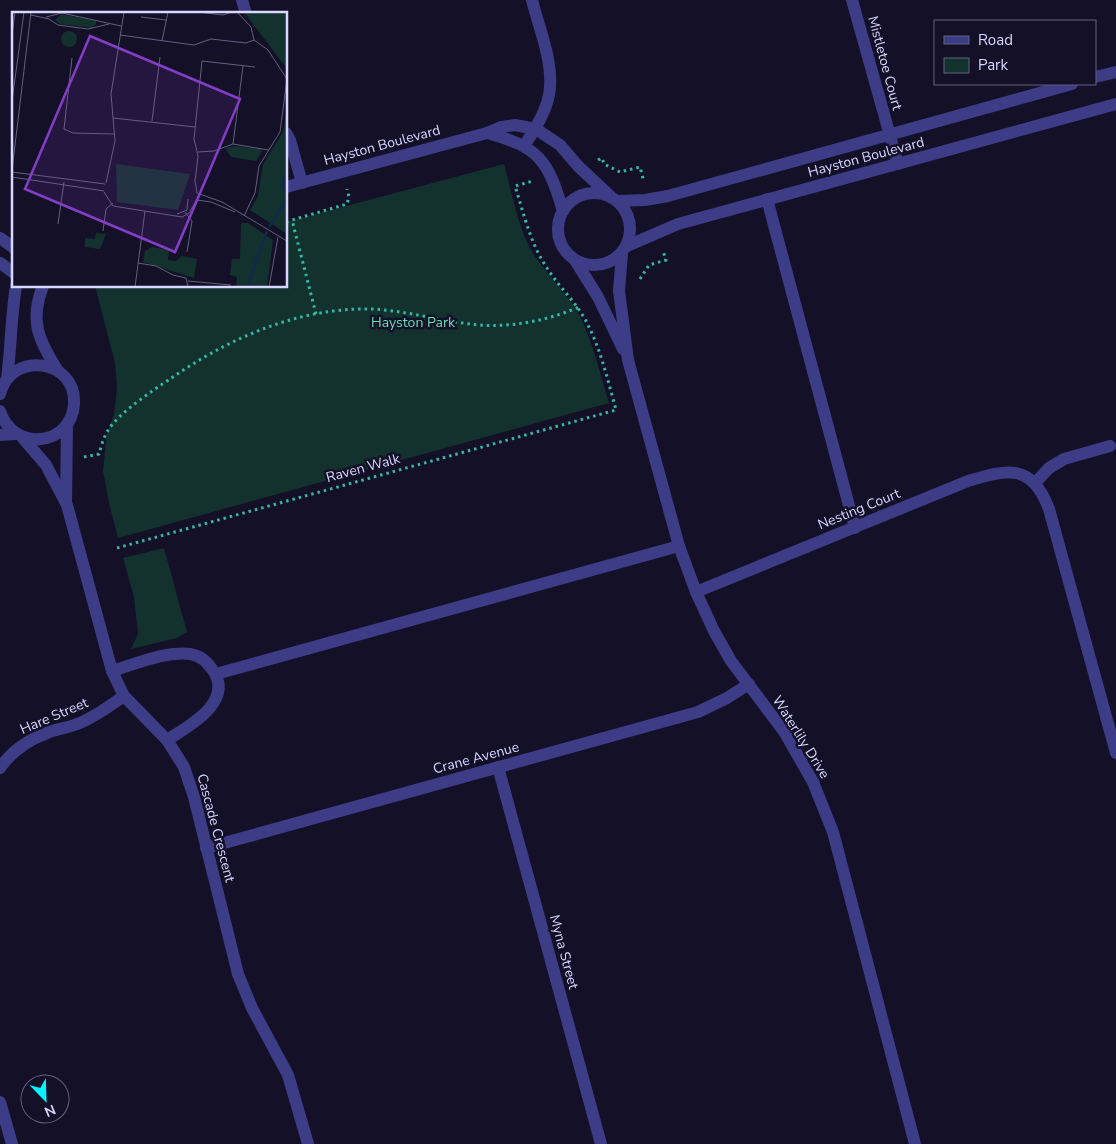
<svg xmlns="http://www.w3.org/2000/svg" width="1116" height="1144" viewBox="0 0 1116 1144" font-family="'Nunito Sans',sans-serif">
	<rect width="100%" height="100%" fill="#131028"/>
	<g fill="#13322e">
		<path d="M504,164C512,192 518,230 534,255C548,276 568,293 580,316C593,343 600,374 609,403L118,538L109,503L103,471L107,432L114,415L117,388L115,363L95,286H286V222Z"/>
		<polygon points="164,548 187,632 177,638 131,649 138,634 134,597 123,558"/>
	</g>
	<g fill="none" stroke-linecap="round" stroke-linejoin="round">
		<g stroke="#31b9a8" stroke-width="3" stroke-dasharray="2.5 4" stroke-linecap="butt">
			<polyline points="598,160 602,158 604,164 620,172 640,167 644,182"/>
			<polyline points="286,222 292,220"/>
			<polyline points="640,279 649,265 666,260 663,251"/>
			<polyline points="316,314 292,220 347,204 349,197 347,189"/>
			<path d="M84,457L99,454C101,447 103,439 107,432C117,414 152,391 170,379C229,338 299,307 373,309C406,311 438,320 470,324C507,329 548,321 581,306"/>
			<path d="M117,548L616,410C608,381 601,350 587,323C577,303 559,287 547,268C530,243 524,214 515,186L533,181"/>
		</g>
		<g stroke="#3c3d86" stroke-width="12">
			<polyline points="242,0 246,14"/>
			<polyline points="852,0 898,164"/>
			<polyline points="1095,77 1116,72"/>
			<polyline points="286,133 290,140 302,183"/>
			<path d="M487,133C539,147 548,160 563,211"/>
			<path d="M524,146C535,129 549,108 550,87C552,58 539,28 532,0"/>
			<polyline points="286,187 487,133 501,127 515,125 536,129 560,145 578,166 610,196"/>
			<circle cx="594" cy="229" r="36"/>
			<polyline points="767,199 855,528"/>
			<polyline points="617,201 645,200 668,196 1072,84"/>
			<polyline points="0,238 14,248"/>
			<polyline points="627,246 678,224 1116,104"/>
			<polyline points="622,253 619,291 628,360 679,546 696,592 714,631 731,661 785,733 813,782 833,832 915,1144"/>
			<polyline points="575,260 598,297 623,349"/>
			<polyline points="0,263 14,273"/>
			<path d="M43,286C29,321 39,341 58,371"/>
			<path d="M7,379C11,348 11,317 16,286"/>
			<path d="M0,394C11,350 77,359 74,404C71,447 13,452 0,411"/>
			<polyline points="0,435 16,434"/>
			<polyline points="22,437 46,465 67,505 112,671 124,696 167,740 184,767 194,797 238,974 252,1008 288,1075 308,1144"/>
			<polyline points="1035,483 1049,468 1064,459 1110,446"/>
			<polyline points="66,503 67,425"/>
			<path d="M696,592L968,481C1008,469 1032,463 1049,509L1116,753"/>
			<path d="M112,671C136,664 164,651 190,654C199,655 207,662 212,669C236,701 189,726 167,740"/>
			<polyline points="216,674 679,546"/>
			<polyline points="498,767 601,1144"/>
			<path d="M0,768C11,752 28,740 47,733C56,729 67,728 77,724C94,718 109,706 124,696"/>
			<polyline points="206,848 698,712 727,698 749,684"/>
			<polyline points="0,1102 12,1144"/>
		</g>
	</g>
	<g text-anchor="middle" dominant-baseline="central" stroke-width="5" stroke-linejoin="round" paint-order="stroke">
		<g font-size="14" fill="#d9d7ff" stroke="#131028">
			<text transform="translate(885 63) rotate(75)">Mistletoe Court</text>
			<text transform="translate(382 145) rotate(-15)">Hayston Boulevard</text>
			<text transform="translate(866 157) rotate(-15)">Hayston Boulevard</text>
			<text transform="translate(363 468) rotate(-15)">Raven Walk</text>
			<text transform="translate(859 509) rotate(-22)">Nesting Court</text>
			<text transform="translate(54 716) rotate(-23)">Hare Street</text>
			<text transform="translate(801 737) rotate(58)">Waterlily Drive</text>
			<text transform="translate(476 758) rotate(-15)">Crane Avenue</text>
			<text transform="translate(216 828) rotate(75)">Cascade Crescent</text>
			<text transform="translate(564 952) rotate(75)">Myna Street</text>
		</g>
		<g font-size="14" fill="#62dfb8" stroke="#131028">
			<text x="413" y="322">Hayston Park</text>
		</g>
	</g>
	<g transform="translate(12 12)">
		<rect width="275" height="275" fill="#131028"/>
		<path d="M232,0H275V57ZM49,2L84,9V12L80,16L48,12L43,8ZM49 27a8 8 0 1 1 16 0a8 8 0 1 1-16 0ZM275,93V222L238,198L246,184L251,152L271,120ZM224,134L249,137L250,139L244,149L219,145L213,136ZM104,152L178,162L166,198L105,190ZM229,211H236L261,228L255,275H224L225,265L218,263L220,247H228ZM84,221L94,222L88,237L73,235V226L83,227ZM140,235L157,238L156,248L164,249L170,244L185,247L182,266L131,250L133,239Z" fill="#13322e"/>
		<path d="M275,155V184L268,174Z" fill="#0f2a4d"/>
		<path fill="none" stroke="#0f2a4d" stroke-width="2.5" d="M257,215L275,187M235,275L255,219"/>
		<path fill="none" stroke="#62607e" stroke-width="1" d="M186,0L211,3L220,0M225,0L239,15L242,28L256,38L275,67L268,120L247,154L243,181L232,204M19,3L37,7L46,13L76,17L97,12M34,5L50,1L109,14M129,5L154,8M0,23L3,0M108,23L182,33L199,27L234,31L242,28M150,29L156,0M60,46L52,117L61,121L103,122M0,89L12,0M101,106L183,115M140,109L148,45M221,132L231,54M186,140L202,139L221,132L256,138M0,158L19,0M0,160L93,172M0,165L92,179M94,171L103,129L99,82L112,0M92,180L101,194L170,205L177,201L184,189M185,181L183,169L186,144L182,127L190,49L243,55M185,181L210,190L275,229M185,188L199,190L223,200M173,200L180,209L175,240M165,202L175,198L176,187M46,212L52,170M91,219L94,197L101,191M126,251L144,254L161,263L174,266L176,275M176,269L219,273M123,275L133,199M257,275L266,225"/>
		<path fill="#843dc5" fill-opacity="0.15" stroke="#843dc5" stroke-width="2.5" d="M78,24L228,87L163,240L13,177Z"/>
		<rect width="275" height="275" fill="none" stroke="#d9d7ff" stroke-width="2.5"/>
	</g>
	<rect x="934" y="20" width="162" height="65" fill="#131028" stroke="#62607e"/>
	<rect x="944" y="36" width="25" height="8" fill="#3c3d86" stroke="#62607e"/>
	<text x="978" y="45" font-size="15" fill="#d9d7ff">Road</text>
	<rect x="944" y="58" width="25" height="15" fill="#13322e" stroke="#62607e"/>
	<text x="978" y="70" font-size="15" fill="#d9d7ff">Park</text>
	<g transform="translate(45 1099) rotate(157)"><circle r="24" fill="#131028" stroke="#62607e"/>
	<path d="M0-4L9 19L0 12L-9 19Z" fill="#05f3fc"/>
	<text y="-8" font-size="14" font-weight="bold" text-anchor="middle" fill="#d9d7ff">N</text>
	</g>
</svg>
